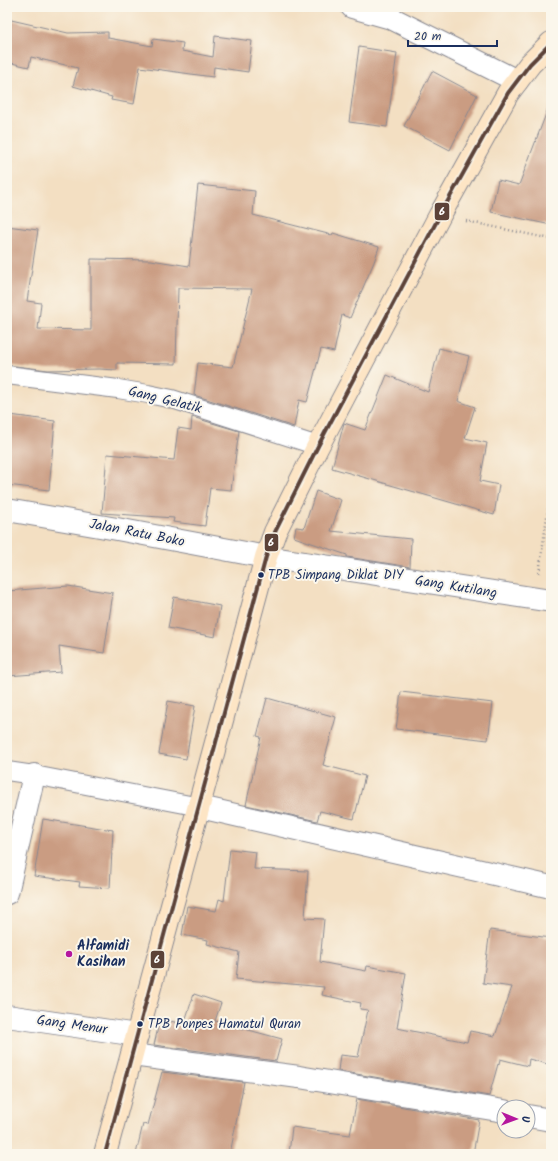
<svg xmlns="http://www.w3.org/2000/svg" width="558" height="1161" viewBox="0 0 558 1161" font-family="Kalam,sans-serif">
	<rect width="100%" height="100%" fill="#fbf7ec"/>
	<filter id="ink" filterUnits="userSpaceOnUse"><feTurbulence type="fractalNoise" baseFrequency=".025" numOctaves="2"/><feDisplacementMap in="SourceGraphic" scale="8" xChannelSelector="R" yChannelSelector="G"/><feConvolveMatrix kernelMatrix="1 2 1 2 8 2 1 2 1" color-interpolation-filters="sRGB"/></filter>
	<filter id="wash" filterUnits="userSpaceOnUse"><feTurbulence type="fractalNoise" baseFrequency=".012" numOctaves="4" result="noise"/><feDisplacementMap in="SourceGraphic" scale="16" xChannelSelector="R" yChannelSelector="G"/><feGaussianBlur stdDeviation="0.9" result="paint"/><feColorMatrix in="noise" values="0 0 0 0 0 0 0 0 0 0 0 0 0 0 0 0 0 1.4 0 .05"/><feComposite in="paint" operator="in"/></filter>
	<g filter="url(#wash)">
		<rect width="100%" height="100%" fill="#f3dfc2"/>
		<g id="blocks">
			<g fill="#ca9c82">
				<polygon points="7,19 68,33 108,32 108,38 152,46 153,39 183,43 182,51 213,57 215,36 252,41 248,72 214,67 213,77 140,67 134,104 111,100 112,97 73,86 78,68 31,57 29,67 7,62"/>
				<polygon points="359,47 397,53 387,127 349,122"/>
				<polygon points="432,71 477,95 450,150 404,126"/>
				<polygon points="549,106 551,106 551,225 491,212 498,180 519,185"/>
				<polygon points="198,185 255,191 253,215 332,235 333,233 379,247 374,262 350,318 342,315 334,352 321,349 307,402 299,400 294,427 194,395 198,363 233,367 252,289 178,288 176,364 117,363 117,370 99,369 48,370 7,365 7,226 38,230 27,301 41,303 38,329 91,330 91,259 151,260 189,266"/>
				<polygon points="439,348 469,356 458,401 475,407 465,438 487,443 480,481 499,485 494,515 332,468 344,423 365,430 387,375 428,392"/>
				<polygon points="10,415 55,421 49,490 7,485 7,452"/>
				<polygon points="192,417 239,431 231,490 210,488 205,526 173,522 174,518 102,513 107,454 174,460 178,428 191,430"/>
				<polygon points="316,491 341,500 331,531 411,539 410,567 347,557 347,555 294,537 296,527 304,528"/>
				<polygon points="68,586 113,593 104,653 59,646 61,672 7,676 7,591"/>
				<polygon points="174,597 220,606 215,637 168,628"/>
				<polygon points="401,692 493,703 488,740 396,729"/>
				<polygon points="267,698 336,717 323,765 365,776 354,819 320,811 317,821 246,805 261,737 257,736"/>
				<polygon points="168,701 195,706 186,759 159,754"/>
				<polygon points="43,819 113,830 110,888 79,886 80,882 34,876"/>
				<polygon points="230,849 256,852 254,869 308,871 305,918 324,919 320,962 366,971 367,966 406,973 397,1028 467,1042 470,1031 495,1036 512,987 483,983 490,930 551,938 551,1065 529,1059 528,1066 500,1059 499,1065 498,1064 489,1096 338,1071 340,1055 358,1057 368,1010 360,1009 361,1003 322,995 324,987 236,979 239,952 207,944 208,940 182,935 187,906 216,911 219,899 224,901"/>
				<polygon points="194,994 221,1003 215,1021 282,1039 276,1061 154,1045 160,1019 184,1024"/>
				<polygon points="162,1072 244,1082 230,1154 136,1154 143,1124 148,1125"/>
				<polygon points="357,1099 479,1120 473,1154 289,1154 292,1127 350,1135"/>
			</g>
		</g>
	</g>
	<g filter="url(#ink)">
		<use href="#blocks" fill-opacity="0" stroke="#878790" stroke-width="1"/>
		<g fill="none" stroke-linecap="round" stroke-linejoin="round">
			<defs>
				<g id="service">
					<polyline points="7,375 118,389 148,394 172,399 318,446"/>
					<polyline points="7,771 34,775 200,807"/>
				</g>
				<g id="minor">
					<polyline points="352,7 391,18 517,81"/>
					<polyline points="7,510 117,529 266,557 551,601"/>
					<polyline points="200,807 551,887"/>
					<polyline points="7,893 34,775"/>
					<polyline points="7,1016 137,1035"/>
					<polyline points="132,1055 299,1077 504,1111"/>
					<polyline points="528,1116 551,1120"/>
				</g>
				<polyline id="secondary" points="105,1154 266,557 275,532 318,446 440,215 508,93 530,64 551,43"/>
			</defs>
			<use href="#service" stroke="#878790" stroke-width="20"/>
			<use href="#minor" stroke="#878790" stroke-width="24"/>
			<use href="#secondary" stroke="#878790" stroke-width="24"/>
			<g stroke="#878790" stroke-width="2.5" stroke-dasharray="1 3" stroke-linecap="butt">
				<polyline points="466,221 551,239"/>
				<polyline points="539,573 551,488"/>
			</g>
			<use href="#service" stroke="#fff" stroke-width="18"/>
			<use href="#minor" stroke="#fff" stroke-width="22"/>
			<use href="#secondary" stroke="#fde5c5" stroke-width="22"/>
			<defs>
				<polyline id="bus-1" points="105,1154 266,557 275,532 318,446 440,215 508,93 530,64 551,43"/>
			</defs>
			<use href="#bus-1" stroke="#fbf7ec" stroke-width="7"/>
			<use href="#bus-1" stroke="#5c4238" stroke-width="4"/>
		</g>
	</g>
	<g fill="#1b2f5e" stroke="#fbf7ec" stroke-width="1.5">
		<circle cx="261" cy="575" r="3.5"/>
		<circle cx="140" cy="1024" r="3.5"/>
	</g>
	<circle fill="#b5179e" stroke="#fbf7ec" stroke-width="1.5" cx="69" cy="954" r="4"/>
	<g text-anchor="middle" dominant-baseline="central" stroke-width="4" stroke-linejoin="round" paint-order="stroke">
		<g font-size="13" fill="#1b2f5e" stroke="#fbf7ec" text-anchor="start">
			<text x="268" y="575">TPB Simpang Diklat DIY</text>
			<text x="148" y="1024">TPB Ponpes Hamatul Quran</text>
		</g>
		<g font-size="14" fill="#1b2f5e" stroke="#fbf7ec">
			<text transform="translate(165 400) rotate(14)">Gang Gelatik</text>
			<text transform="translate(137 533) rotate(11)">Jalan Ratu Boko</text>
			<text transform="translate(456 587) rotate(9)">Gang Kutilang</text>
			<text transform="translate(72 1025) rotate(8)">Gang Menur</text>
		</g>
		<g font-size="14" font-weight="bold" fill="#1b2f5e" stroke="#fbf7ec" text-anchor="start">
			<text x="77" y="946">Alfamidi<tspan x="77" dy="16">Kasihan</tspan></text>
		</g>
	</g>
	<g stroke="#fbf7ec" stroke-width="1.5">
		<rect x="434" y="202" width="16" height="19" rx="4" fill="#5c4238"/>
		<rect x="264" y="533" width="15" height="19" rx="4" fill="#5c4238"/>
		<rect x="150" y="950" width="15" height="19" rx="4" fill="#5c4238"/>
	</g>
	<g font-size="11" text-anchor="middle" font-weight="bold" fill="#fff">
		<text x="442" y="215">6</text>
		<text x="271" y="546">6</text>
		<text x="157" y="963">6</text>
	</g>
	<rect width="558" height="1161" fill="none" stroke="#fbf7ec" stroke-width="24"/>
	<g transform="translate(516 1119) rotate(91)"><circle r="19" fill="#fbf7ec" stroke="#a1a7b3"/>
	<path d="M0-3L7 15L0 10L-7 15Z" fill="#b5179e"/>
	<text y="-6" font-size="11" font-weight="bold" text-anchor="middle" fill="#1b2f5e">U</text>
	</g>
	<path d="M408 40v6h89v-6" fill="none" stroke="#1b2f5e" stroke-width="2"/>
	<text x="414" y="40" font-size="12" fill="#1b2f5e" stroke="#fbf7ec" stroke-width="3" paint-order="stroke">20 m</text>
</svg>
